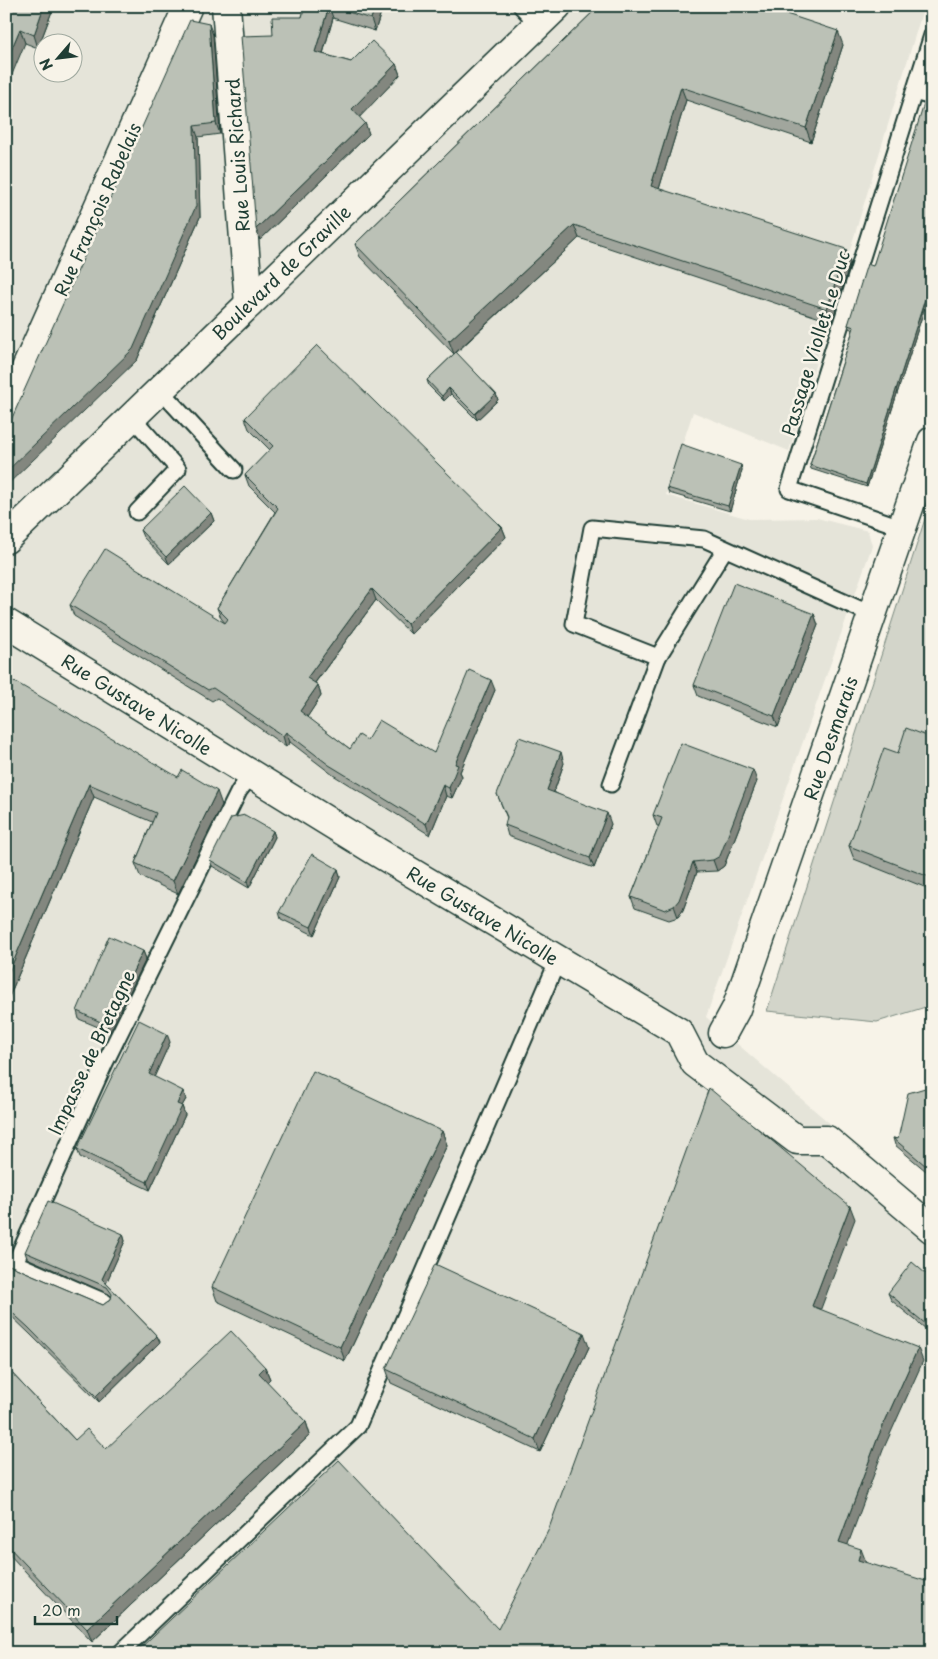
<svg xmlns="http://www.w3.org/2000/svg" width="938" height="1659" viewBox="0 0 938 1659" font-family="'Playpen Sans',sans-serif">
	<rect width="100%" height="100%" fill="#f7f3e8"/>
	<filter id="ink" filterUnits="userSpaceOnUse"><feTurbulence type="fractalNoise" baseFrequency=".02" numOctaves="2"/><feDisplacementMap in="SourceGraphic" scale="10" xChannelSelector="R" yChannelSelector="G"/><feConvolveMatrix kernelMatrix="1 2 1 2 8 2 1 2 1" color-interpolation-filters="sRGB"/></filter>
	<g filter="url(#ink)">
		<path fill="#e5e4d9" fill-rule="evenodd" d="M6,6H924L789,451L693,412L666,495L749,519L817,518L868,531L872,546L706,1017L932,1211V1653H6ZM42,42H72V72H42Z"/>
		<polygon fill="#d3d5ca" stroke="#79897f" points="932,497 932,1005 877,1022 767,1011"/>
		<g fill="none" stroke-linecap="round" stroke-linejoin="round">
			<defs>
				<g id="lane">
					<polyline points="521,6 538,24"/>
					<polyline points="914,92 932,97"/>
					<polyline points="160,390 234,470"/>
					<polyline points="132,417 178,469 137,512"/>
					<polyline points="904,528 789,489 932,35"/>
					<polyline points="658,657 725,549"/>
					<polyline points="611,784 658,657 574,624 592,528 704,539 873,615"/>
					<polyline points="105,1302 15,1263 105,1063 239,791 252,774"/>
					<polyline points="120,1653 358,1426 558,960"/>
				</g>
				<g id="street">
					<polyline points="226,6 249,304"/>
					<polyline points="6,413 188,6"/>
					<polyline points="723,1033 736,1009 932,441"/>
				</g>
				<g id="secondary">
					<polyline points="6,539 557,6"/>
					<polyline points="6,623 379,853 679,1032 695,1063 797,1140 827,1140 932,1229"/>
				</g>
			</defs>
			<use href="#lane" stroke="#1f3d34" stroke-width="19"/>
			<use href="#street" stroke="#1f3d34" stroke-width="31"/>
			<use href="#secondary" stroke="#1f3d34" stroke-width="31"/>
			<use href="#lane" stroke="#f7f3e8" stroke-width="15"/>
			<use href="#street" stroke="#f7f3e8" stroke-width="28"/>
			<use href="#secondary" stroke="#f7f3e8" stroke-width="28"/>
		</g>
		<g fill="#a1a69d" stroke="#1f3d34">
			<polygon points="6,6 54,6 38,48 25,43"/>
			<polygon points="305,6 383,6 375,31 333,18 323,54 351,62 396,64 400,75 359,117 365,123 369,134 260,240 273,35 302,17"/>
			<polygon points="599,6 843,45 811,142 686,100 659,189 850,263 832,322 579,238 456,353 496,394 498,400 477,420 451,394 444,401 429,386 427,380 454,354 360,257 355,244"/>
			<polygon points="213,35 220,134 198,137 200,217 137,360 11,420"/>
			<polygon points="932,102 932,285 867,487 811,469 810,465 853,330 849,328 848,325 873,266"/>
			<polygon points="245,418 502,527 506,537 411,634 376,600 315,683 318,685 321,696 307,717 350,749 367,740 434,753 495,690 460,772 462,776 452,798 446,796 430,835 333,775 290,742 286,747 217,698 212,701 74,616 70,605 225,623 221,618 217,608 275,512 249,486 245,475 270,450 249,429"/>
			<polygon points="741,465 742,470 730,511 669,493 667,488"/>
			<polygon points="211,513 214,521 169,564 143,537 140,530"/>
			<polygon points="814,614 818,625 778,727 698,696 694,685"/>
			<polygon points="6,680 222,805 178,894 140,876 135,863 152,822 94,797 6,1004"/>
			<polygon points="932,738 932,890 854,859 849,846 898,753"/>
			<polygon points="564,763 554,792 611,824 594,868 508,836 505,825 507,818 497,794"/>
			<polygon points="757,781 724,866 717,871 697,872 683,910 678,917 669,920 635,908 631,897 659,826 657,826 653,815"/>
			<polygon points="273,831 275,837 249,888 212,866 210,860"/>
			<polygon points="338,869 340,877 314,935 281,919 279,912"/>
			<polygon points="143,951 146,959 110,1032 79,1019 77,1011"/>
			<polygon points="170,1042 154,1077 186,1099 182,1106 185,1115 150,1190 80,1157 77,1149"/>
			<polygon points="932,1086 932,1176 895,1145 893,1138 898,1139"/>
			<polygon points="442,1131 447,1145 345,1361 217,1301 212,1287"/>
			<polygon points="123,1234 125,1241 106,1283 157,1336 160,1342 99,1402 30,1334 6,1311 6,1262 9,1265 103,1305 111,1299 112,1297 109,1294 27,1258 25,1252"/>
			<polygon points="932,1279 932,1334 891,1300 888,1293"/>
			<polygon points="589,1347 540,1452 391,1383 386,1369"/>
			<polygon points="6,1367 75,1440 106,1449 265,1367 270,1379 267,1382 306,1422 310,1435 92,1642 6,1551"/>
		</g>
		<g fill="#83877f" stroke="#1f3d34">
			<polygon points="44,6 54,6 38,48 34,35"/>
			<polygon points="329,6 333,18 320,64 315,52"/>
			<polygon points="375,6 383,6 375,31 371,19"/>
			<polygon points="209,24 213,35 220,134 216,123"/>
			<polygon points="20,29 25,43 6,89 6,62"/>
			<polygon points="838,31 843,45 811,142 806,128"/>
			<polygon points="396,64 400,75 356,121 352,109"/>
			<polygon points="681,87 686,100 656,199 651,186"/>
			<polygon points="365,123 369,134 260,240 256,229"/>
			<polygon points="194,126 198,137 200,217 137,360 6,486 6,472"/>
			<polygon points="574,225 579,238 454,354 449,341"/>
			<polygon points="846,249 850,263 832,322 827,309"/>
			<polygon points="932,277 932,285 867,487 866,484"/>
			<polygon points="449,388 451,394 444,401 442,396"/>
			<polygon points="496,394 498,400 477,420 475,414"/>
			<polygon points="741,465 742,470 730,511 728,506"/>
			<polygon points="211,513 214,521 169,564 166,557"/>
			<polygon points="502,527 506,537 411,634 407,624"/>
			<polygon points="372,589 376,600 311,688 307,678"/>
			<polygon points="814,614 818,625 778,727 774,716"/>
			<polygon points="491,680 495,690 460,772 462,776 452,798 449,788 455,764"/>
			<polygon points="318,685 321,696 304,722 300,711"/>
			<polygon points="286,732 290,742 286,747 283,736"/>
			<polygon points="561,752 564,763 551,800 547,790"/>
			<polygon points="753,770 757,781 724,866 717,871 713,860"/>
			<polygon points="89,784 94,797 6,1004 6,979"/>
			<polygon points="443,785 446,796 430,835 426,824"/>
			<polygon points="217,791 222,805 178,894 173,881"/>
			<polygon points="607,813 611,824 594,868 590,858"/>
			<polygon points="273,831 275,837 249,888 247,882"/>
			<polygon points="693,862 697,872 683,910 678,917 674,906"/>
			<polygon points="338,869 340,877 314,935 311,927"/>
			<polygon points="143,951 146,959 110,1032 107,1025"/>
			<polygon points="167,1034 170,1042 152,1082 149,1074"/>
			<polygon points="183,1091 186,1099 182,1106 185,1115 150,1190 147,1182 177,1104"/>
			<polygon points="442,1131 447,1145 345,1361 340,1347"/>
			<polygon points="850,1206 855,1219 817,1319 812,1306"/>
			<polygon points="123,1234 125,1241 105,1286 102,1279"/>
			<polygon points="584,1333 589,1347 540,1452 535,1439"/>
			<polygon points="157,1336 160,1342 99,1402 96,1396"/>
			<polygon points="918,1348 923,1361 883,1450 844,1555 839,1542 878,1437"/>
			<polygon points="265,1367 270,1379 264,1385 259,1373"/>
			<polygon points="306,1422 310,1435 92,1642 87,1629"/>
			<polygon points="861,1549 866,1562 862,1573 858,1560"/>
		</g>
		<g fill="#bbc1b6" stroke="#1f3d34">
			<polygon points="6,6 44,6 34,35 20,29 6,62"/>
			<polygon points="305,6 375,6 371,19 329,6 315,52 351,62 372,41 396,64 352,109 365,123 256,229 241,36 273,35 272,17 302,17"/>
			<polygon points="599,6 762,6 838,31 806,128 681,87 651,186 846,249 827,309 574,225 449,341 355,244"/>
			<polygon points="190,20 209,24 216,123 194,126 196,206 133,349 6,472 6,419 11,420"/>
			<polygon points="925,101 932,102 932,277 866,484 810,465 854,327 848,325 867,264 873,266"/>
			<polygon points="317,345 502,527 407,624 372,589 307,678 318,685 300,711 350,749 359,735 367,740 379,720 434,753 469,670 491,680 455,764 458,765 449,788 443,785 426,824 329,765 286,732 283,736 213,688 208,690 70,605 105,549 225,623 228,619 217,608 278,508 245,475 273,446 245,418"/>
			<polygon points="456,352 496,394 475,414 449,388 442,396 427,380"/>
			<polygon points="681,444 741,465 728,506 667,488"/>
			<polygon points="185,486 211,513 166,557 140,530"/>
			<polygon points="734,583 814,614 774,716 694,685"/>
			<polygon points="6,680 17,683 178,777 182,770 217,791 173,881 135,863 156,813 89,784 6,979"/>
			<polygon points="906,728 932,738 932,878 849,846 884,748 898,753"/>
			<polygon points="519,737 561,752 547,790 607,813 590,858 505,825 507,817 497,794"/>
			<polygon points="681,743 753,770 720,856 713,860 693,862 679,900 674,906 665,910 631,897 662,818 653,815"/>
			<polygon points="245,815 273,831 247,882 210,860 231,818"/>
			<polygon points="312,854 338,869 311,927 279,912"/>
			<polygon points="109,936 143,951 107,1025 77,1011"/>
			<polygon points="139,1020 167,1034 149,1074 183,1091 177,1104 182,1106 147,1182 77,1149"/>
			<polygon points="313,1071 442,1131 340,1347 212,1287"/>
			<polygon points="932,1086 932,1171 893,1138 898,1139 908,1093"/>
			<polygon points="709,1088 850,1206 812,1306 918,1348 878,1437 839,1542 861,1549 858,1560 932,1583 932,1653 135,1653 339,1460 498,1629 548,1531"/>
			<polygon points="48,1201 123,1234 102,1279 157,1336 96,1396 28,1327 6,1307 6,1262 9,1265 103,1305 111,1299 112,1294 107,1287 25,1252"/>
			<polygon points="912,1262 932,1279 932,1329 888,1293"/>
			<polygon points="435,1264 584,1333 535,1439 386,1369"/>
			<polygon points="231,1331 265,1367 259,1373 306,1422 87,1629 6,1544 6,1367 75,1440 87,1429 106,1449"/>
		</g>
	</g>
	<g text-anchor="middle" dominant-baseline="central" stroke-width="5" stroke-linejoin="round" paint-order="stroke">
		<g font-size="18" fill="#1f3d34" stroke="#f7f3e8">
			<text transform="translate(237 155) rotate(-94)">Rue Louis Richard</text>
			<text transform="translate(97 209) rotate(-66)">Rue François Rabelais</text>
			<text transform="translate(281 272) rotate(-44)">Boulevard de Graville</text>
			<text transform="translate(815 343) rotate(-73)">Passage Viollet Le Duc</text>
			<text transform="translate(137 704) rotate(32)">Rue Gustave Nicolle</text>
			<text transform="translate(830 738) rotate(-71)">Rue Desmarais</text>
			<text transform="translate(483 915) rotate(31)">Rue Gustave Nicolle</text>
			<text transform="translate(91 1052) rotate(-65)">Impasse de Bretagne</text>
		</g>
	</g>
	<rect width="938" height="1659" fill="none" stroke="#f7f3e8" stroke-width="25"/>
	<rect x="12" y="12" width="913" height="1634" fill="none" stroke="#1f3d34" stroke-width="2" filter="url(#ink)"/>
	<g transform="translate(58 58) rotate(242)"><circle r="24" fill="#f7f3e8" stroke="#a1aaa0"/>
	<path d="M0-4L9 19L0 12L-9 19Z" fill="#1f3d34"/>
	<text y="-8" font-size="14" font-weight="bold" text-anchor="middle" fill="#1f3d34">N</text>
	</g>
	<path d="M35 1616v8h82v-8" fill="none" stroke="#1f3d34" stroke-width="2.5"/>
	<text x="42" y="1616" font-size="15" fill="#1f3d34" stroke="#f7f3e8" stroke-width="4" paint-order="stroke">20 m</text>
</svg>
